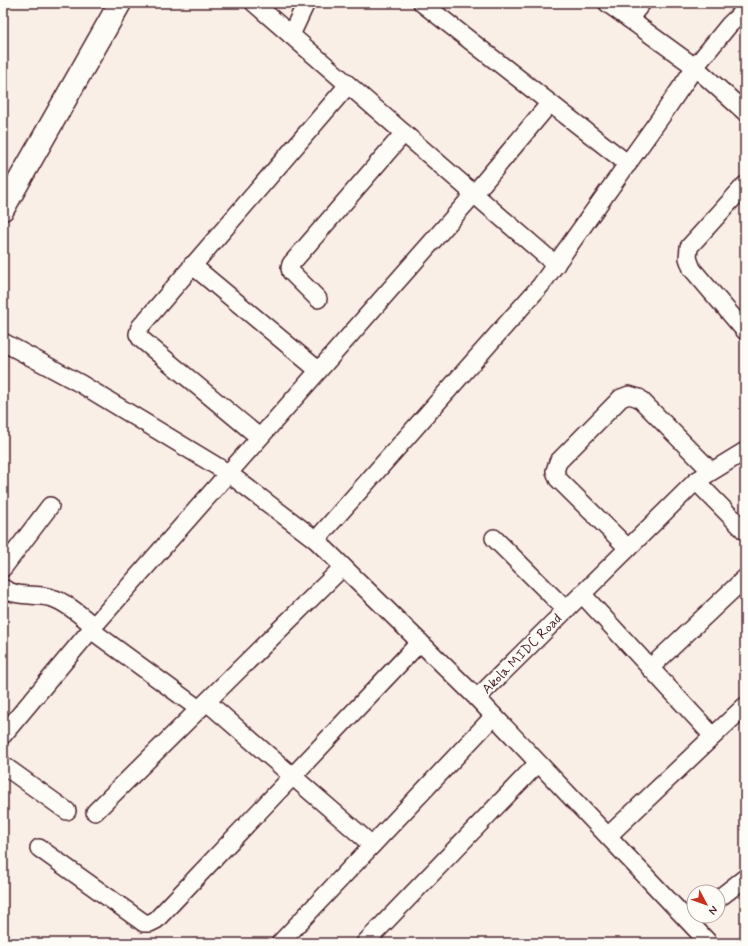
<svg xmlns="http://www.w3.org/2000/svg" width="748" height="946" viewBox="0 0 748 946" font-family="Mynerve,sans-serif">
	<rect width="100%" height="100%" fill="#faefe6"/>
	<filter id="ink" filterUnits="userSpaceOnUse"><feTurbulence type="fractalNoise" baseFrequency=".025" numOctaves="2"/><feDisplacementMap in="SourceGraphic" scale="8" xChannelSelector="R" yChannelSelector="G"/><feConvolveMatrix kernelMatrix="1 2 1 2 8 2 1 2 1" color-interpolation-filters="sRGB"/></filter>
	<g filter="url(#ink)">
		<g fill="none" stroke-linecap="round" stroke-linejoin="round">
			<defs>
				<g id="street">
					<polyline points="254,3 556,265"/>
					<polyline points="422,3 628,164"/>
					<polyline points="607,3 695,67 745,112"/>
					<polyline points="629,19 642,3"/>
					<polyline points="291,35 306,3"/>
					<polyline points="745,185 689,247 688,258 692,269 745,331"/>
					<polyline points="192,265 318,370"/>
					<polyline points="318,299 291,272 290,268 291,264 404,133"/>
					<polyline points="3,342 81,384 228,473 316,540"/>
					<polyline points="259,437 141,339 138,334 140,327 348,85"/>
					<polyline points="696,481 745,531"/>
					<polyline points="494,538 566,610"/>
					<polyline points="628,548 558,479 555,471 558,462 621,398 629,395 639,398 711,471"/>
					<polyline points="3,568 50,506"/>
					<path d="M3,588C19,599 38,592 55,599C69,604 82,617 94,626"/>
					<polyline points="582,594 713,736"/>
					<polyline points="91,630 199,709"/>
					<polyline points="650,668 745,578"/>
					<polyline points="477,698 696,481 745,451"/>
					<polyline points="207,702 372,845"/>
					<polyline points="3,735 94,626 474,194 550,103"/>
					<polyline points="3,765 67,811"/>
					<polyline points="95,812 343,567"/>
					<polyline points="608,836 745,706"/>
					<polyline points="39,848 144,923 150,923 156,920 420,642"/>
					<polyline points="718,899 745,878"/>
					<polyline points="280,943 494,716"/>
					<polyline points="365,943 538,763"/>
					<polyline points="709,943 477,698 316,540 541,285 663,114 695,67 729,25 745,10"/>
				</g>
				<polyline id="secondary" points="3,209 120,3"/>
			</defs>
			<use href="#street" stroke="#4a1f2b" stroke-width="20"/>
			<use href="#secondary" stroke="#4a1f2b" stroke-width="25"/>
			<use href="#street" stroke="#fdfcf7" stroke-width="17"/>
			<use href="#secondary" stroke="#fdfcf7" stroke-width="22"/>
		</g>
	</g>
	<g text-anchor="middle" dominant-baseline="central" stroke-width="4" stroke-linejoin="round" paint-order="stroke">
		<g font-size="14" fill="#4a1f2b" stroke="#fdfcf7">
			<text transform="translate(522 654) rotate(-45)">Akola MIDC Road</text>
		</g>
	</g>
	<rect width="748" height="946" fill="none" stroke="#fdfcf7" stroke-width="16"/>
	<rect x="8" y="8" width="732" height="930" fill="none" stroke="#4a1f2b" stroke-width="1.5" filter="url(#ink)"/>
	<g transform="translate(706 904) rotate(131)"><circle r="19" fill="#fdfcf7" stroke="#b5a4a5"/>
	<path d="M0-3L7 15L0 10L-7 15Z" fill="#c8321e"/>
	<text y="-6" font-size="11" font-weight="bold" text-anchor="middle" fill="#4a1f2b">N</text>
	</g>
</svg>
